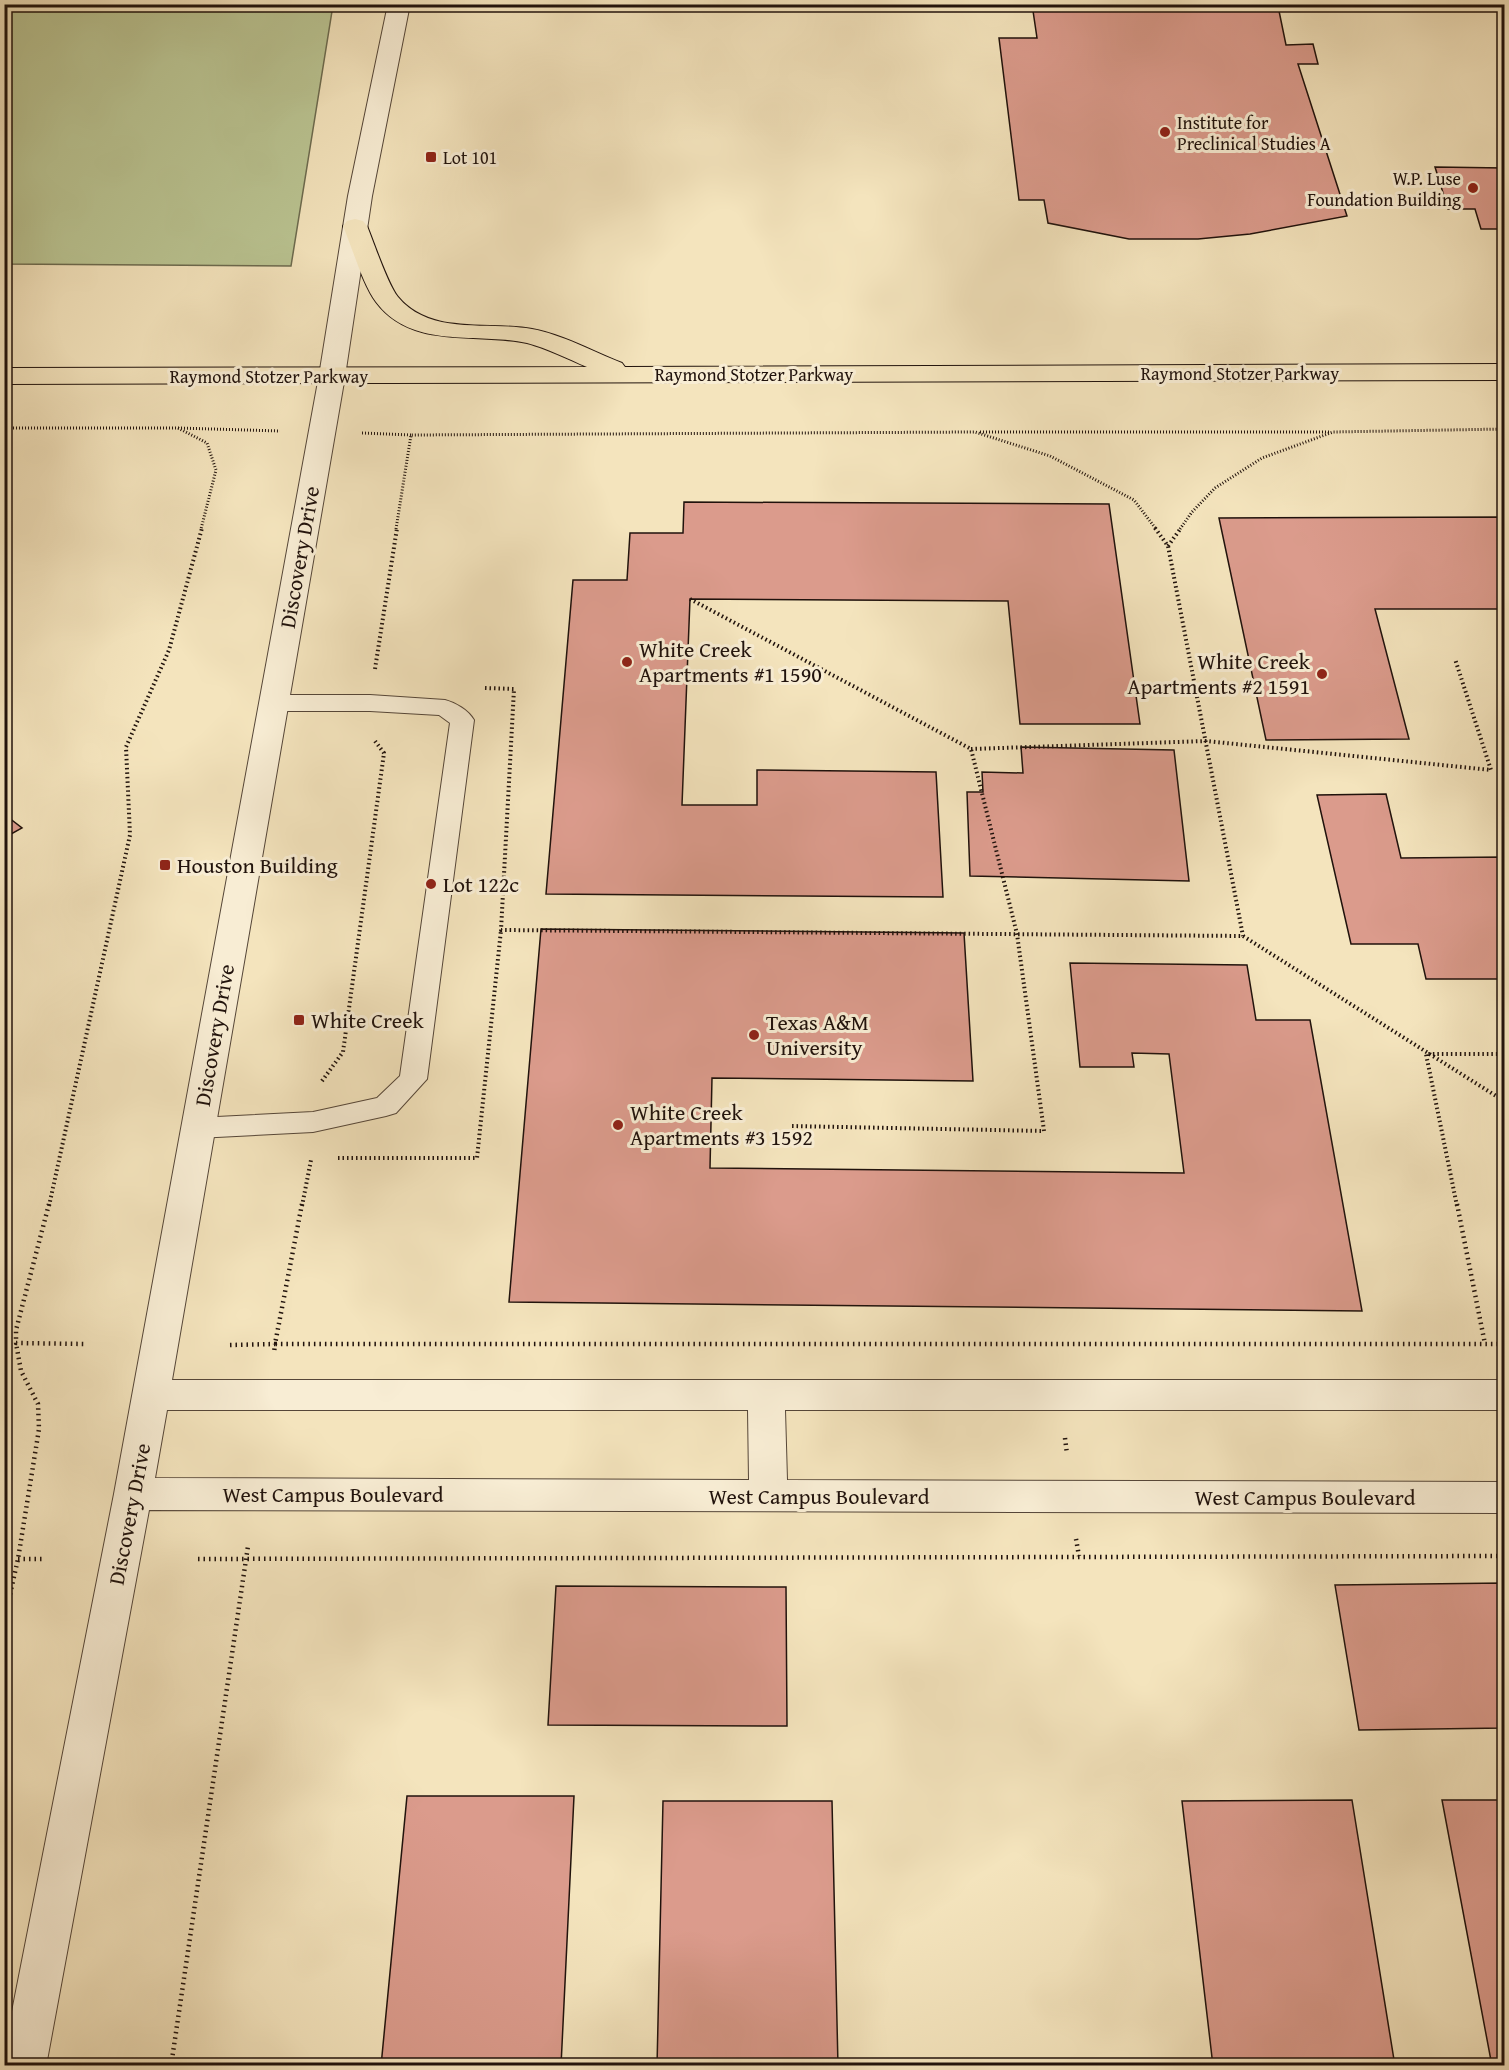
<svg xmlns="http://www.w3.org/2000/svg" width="1509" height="2070" viewBox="0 0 1509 2070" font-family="'Gentium Book Plus',serif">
	<rect width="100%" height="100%" fill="#f4e4bd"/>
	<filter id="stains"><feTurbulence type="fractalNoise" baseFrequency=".00333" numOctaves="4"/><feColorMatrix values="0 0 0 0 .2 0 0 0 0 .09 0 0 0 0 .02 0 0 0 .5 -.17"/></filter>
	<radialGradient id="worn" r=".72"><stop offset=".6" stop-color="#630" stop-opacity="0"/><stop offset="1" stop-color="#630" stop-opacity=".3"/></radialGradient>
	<polygon fill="#bac492" stroke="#6d6b4f" stroke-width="1.5" points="5,4 333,5 291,266 5,264"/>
	<g fill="#db9b8c" stroke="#20120c" stroke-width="1.5">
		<polygon points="1032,4 1278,6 1286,45 1313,44 1318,64 1298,64 1347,216 1250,234 1198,239 1129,239 1048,223 1044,200 1019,200 999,38 1037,38"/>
		<polygon points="1435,167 1504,168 1504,229 1481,229 1475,209 1448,209"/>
		<polygon points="684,502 1109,504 1140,724 1020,724 1008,601 690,599 682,805 757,805 757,770 936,772 943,897 546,894 573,580 627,580 630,533 683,533"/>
		<polygon points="1504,517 1504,609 1375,609 1409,739 1266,740 1219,518"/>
		<polygon points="1021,747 1174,750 1189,881 970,876 967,792 983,792 982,772 1023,773"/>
		<polygon points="1386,794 1401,858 1504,857 1504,979 1426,979 1418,944 1351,944 1317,795"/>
		<polygon points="4,814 22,828 4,838"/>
		<polygon points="541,929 964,933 973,1081 712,1078 710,1168 1184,1173 1169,1054 1132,1053 1134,1067 1080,1067 1070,963 1247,965 1256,1020 1310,1020 1362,1311 509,1302"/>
		<polygon points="1504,1583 1504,1728 1359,1730 1335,1585"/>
		<polygon points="556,1586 786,1587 787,1726 548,1725"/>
		<polygon points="407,1796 574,1796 561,2066 381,2066"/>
		<polygon points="1352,1800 1395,2066 1213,2066 1182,1801"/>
		<polygon points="1442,1800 1504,1800 1504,2066 1492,2066"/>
		<polygon points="663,1801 832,1801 838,2066 657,2066"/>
	</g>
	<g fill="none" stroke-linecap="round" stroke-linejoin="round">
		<defs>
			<path id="lane" d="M273,695H370L445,700C456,703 468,710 474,720L427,1079L396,1113L386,1116L313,1132L197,1138L187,1135L183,1128L187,1121L197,1118L313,1112L377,1098L400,1076L450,723L439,715L370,711H273L265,708L261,703L265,698Z"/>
			<path id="street" d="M388,4H410L372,196L345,376L172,1380H1504V1410H785L787,1480L1504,1482V1513L149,1510L46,2066H4V2052L114,1494L319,376L348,196ZM167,1410H748L749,1480L155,1478Z"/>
			<path id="primary" d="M355,219L363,221L367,226C374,243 388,285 398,297C430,336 489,321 532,329C561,334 594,352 622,363L625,367L1504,364V380L4,384V368L587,367C568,359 547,348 527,343C476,332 412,350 376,302C363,285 352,247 343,226L347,221Z"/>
		</defs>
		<use href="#lane" stroke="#554638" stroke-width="2"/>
		<use href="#street" stroke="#554638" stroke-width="2"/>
		<use href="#primary" stroke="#20120c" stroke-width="2"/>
		<g stroke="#20120c" stroke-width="3" stroke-dasharray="1 2" stroke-linecap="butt">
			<polyline points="4,428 178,428 280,431"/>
			<polyline points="178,428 207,443 216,470 201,529"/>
			<polyline points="980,432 1329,432"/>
			<polyline points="362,433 411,435"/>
			<polyline points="396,529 411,435 975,432 1050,456 1134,500 1156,529"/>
			<polyline points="1180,529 1192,512 1215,488 1262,458 1333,432 1504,429"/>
		</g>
		<g stroke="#20120c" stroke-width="4" stroke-dasharray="1.5 3" stroke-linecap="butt">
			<polyline points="1155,528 1168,546 1243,936"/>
			<polyline points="1168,546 1181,528"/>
			<polyline points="690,599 971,749 1017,934 1044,1131 791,1126"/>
			<polyline points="375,669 397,528"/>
			<polyline points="485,688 514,689 501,930 1243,936 1504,1101"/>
			<polyline points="971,749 1206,741 1491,770 1455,659"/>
			<polyline points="322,1081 343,1052 384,753 375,741"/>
			<polyline points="338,1158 477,1158 501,930"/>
			<polyline points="49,1206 130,835 126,747 169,650 202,528"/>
			<polyline points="302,1206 311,1160"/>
			<polyline points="1457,1206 1426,1054 1504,1054"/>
		</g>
		<g stroke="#20120c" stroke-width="4.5" stroke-dasharray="1.5 4" stroke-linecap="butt">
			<polyline points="49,1204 16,1330 16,1343 86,1344"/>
			<polyline points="302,1204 275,1344 1504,1344"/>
			<polyline points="1457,1204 1485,1344"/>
			<polyline points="230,1345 275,1344 274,1353"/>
			<polyline points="1065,1438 1067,1454"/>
			<polyline points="1076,1539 1079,1556"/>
			<polyline points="18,1559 43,1559"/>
			<polyline points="198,1559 1504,1556"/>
			<polyline points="4,1621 18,1559 39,1429 38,1404 21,1371 16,1343"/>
			<polyline points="171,2066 248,1546"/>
		</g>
		<use href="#lane" fill="#f8edd4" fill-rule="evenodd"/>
		<use href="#street" fill="#f8edd4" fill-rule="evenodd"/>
		<use href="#primary" fill="#f4e4bd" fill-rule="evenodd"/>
	</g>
	<g fill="#8f2418" stroke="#f8edd4" stroke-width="2">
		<circle cx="1165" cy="132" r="6"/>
		<rect x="425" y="151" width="12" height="12" rx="3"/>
		<circle cx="1473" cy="188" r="6"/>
		<circle cx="627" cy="662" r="6"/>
		<circle cx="1322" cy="674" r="6"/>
		<rect x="159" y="859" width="12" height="12" rx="3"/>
		<circle cx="431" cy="884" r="6"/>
		<rect x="293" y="1014" width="12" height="12" rx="3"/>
		<circle cx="754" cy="1035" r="6"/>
		<circle cx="618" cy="1125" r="6"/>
	</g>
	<g text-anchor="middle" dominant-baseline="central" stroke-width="6" stroke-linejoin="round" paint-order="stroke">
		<g font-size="18" fill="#20120c" stroke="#f8edd4" text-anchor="start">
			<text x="1177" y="122">Institute for<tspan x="1177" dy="21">Preclinical Studies A</tspan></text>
			<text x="443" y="157">Lot 101</text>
			<text x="1461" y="178" text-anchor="end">W.P. Luse<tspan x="1461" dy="21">Foundation Building</tspan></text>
		</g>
		<g font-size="18" fill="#20120c" stroke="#f8edd4">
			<text x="1240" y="373">Raymond Stotzer Parkway</text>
			<text x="754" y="374">Raymond Stotzer Parkway</text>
			<text x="269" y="376">Raymond Stotzer Parkway</text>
		</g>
		<g font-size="22" fill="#20120c" stroke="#f8edd4">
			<text transform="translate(299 557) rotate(-80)">Discovery Drive</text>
			<text transform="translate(214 1035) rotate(-80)">Discovery Drive</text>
			<text x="333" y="1494">West Campus Boulevard</text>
			<text x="819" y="1496">West Campus Boulevard</text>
			<text x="1305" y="1497">West Campus Boulevard</text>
			<text transform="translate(129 1514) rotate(-79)">Discovery Drive</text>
		</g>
		<g font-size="22" fill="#20120c" stroke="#f8edd4" text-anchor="start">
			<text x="639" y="649">White Creek<tspan x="639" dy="25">Apartments #1 1590</tspan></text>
			<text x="1310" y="661" text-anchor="end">White Creek<tspan x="1310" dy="25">Apartments #2 1591</tspan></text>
			<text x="177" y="865">Houston Building</text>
			<text x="443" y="884">Lot 122c</text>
			<text x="311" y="1020">White Creek</text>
			<text x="766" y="1022">Texas A&amp;M<tspan x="766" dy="25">University</tspan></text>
			<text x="630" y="1112">White Creek<tspan x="630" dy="25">Apartments #3 1592</tspan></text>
		</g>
	</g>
	<rect width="1509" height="2070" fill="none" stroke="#f4e4bd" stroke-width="24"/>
	<rect x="6" y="6" width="1497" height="2058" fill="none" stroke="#20120c" stroke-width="3"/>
	<rect x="12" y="12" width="1485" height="2046" fill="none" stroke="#20120c" stroke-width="1.5"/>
	<rect width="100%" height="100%" filter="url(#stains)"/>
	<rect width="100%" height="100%" fill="url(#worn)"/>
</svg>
